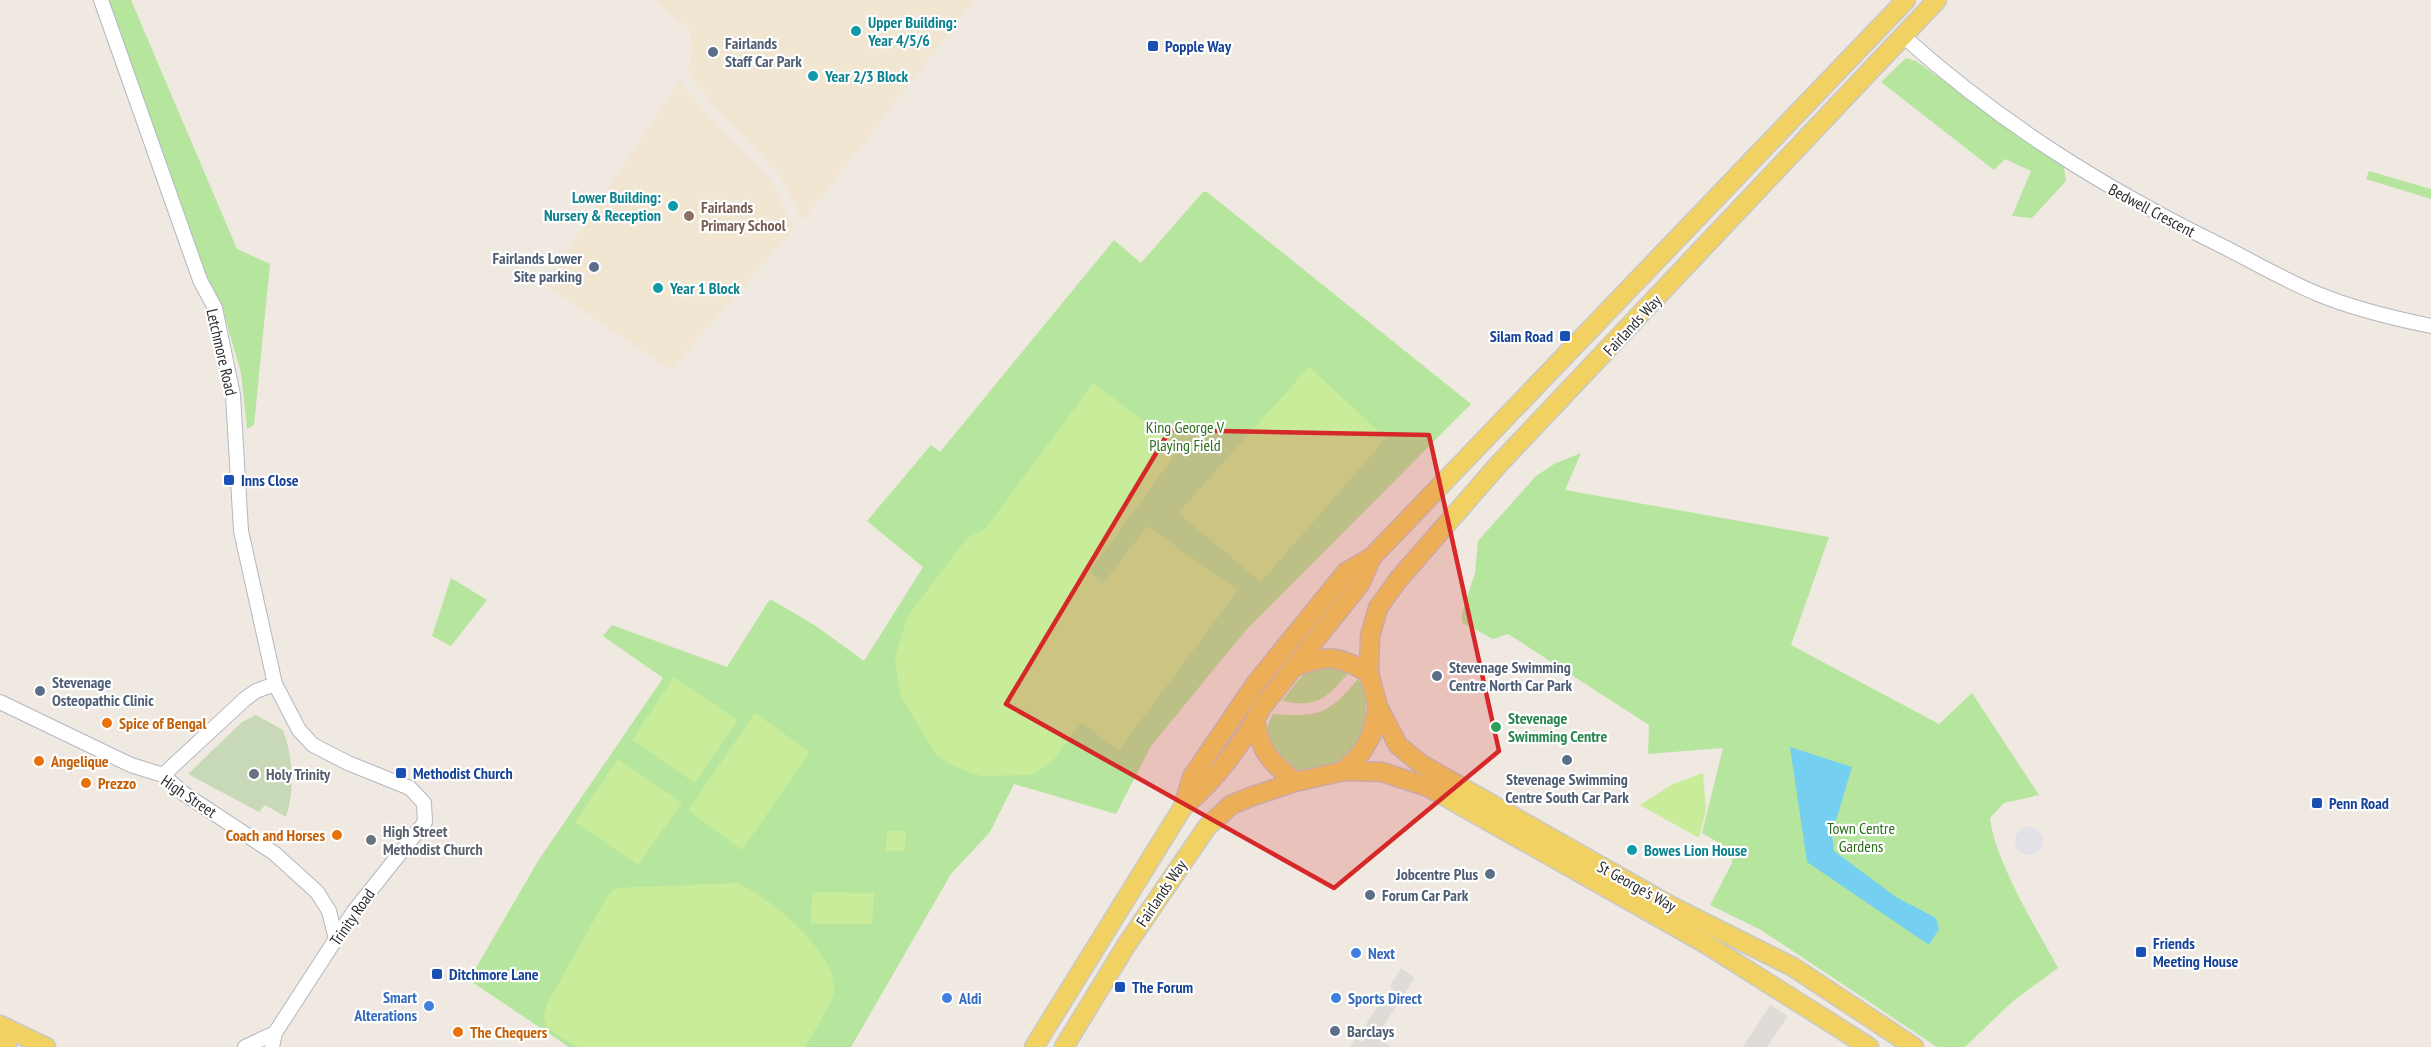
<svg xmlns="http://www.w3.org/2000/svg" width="2431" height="1047" viewBox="0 0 2431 1047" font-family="'PT Sans Narrow',sans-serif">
	<rect width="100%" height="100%" fill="#efe9e1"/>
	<circle fill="#e3e1e8" cx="2029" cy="841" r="14"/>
	<g fill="#f0e6d1">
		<polygon points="654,0 975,0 803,221 780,175 711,103 688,72 692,45 689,30"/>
		<polygon points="679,80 719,128 771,180 794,229 671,370 545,285"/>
	</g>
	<g fill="#b6e59e">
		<polygon points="108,0 131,0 237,249 270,264 254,425 247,429 241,373 226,321 205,277"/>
		<polygon points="1906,58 1916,61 2064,167 2066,181 2032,218 2012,216 2031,171 2005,159 1994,170 1881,82"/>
		<polygon points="2369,171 2431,189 2431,199 2366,179"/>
		<polygon points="1203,192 1207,192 1471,404 1246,630 1151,746 1116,814 1014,784 990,832 951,874 851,1047 569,1047 469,980 538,861 663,678 603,636 612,625 727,667 770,599 816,626 864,661 923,567 867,521 931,445 940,452 1114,240 1141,263"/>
		<path d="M1581,453L1565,490L1829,537L1791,645L1939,724L1972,693L2039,795L2004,803L1990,818C1995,862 2037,929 2058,968L2013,1001L1965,1047H1937L1761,930L1710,905L1732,863L1731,850L1702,833L1723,748L1648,754L1649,725L1508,634L1493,639L1463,623L1461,617L1475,573L1478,541L1536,476L1554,464Z"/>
		<polygon points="451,578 487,600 451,646 432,636"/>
		<path d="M1327,664L1350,671C1328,696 1319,709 1282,701C1297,682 1302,671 1327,664Z"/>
		<path d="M1358,679C1365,688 1367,698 1366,710C1366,729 1358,746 1343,759C1324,774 1279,779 1271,749C1267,735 1265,727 1273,714C1320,717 1327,715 1358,679Z"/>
	</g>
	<path fill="#c8d9b8" d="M256,715L283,730C293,757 295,789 286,817L265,805L259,812L188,774L242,722Z"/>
	<g fill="#c9ec9a">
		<polygon points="1309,367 1386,438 1261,582 1178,513"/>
		<polygon points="1093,383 1180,448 1090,571 1103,584 1147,526 1238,590 1119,750 1081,723 1052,762 1032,775 981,776 955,767 936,755 900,695 895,658 907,617 967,538 986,528"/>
		<polygon points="674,677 738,720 695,783 632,740"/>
		<polygon points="755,713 810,752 742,850 688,810"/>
		<polygon points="618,759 682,803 638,865 575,822"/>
		<polygon points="1703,773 1706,809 1699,838 1640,805 1673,784"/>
		<polygon points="887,831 906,831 905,851 886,851"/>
		<path d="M737,883C768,896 836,952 834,989C834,1002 812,1034 805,1047H577L547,1028L544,1016L547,1004L608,895L616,888Z"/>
		<polygon points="812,892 874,893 872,924 811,924"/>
	</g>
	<g fill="#dfdcd8">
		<polygon points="1401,968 1415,978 1376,1037 1391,1047 1350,1047 1356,1038 1362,1042 1369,1032 1364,1028 1365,1026 1384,996 1389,1000 1395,991 1390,986"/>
		<polygon points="1770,1005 1788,1016 1767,1047 1743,1047"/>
	</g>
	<polygon fill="#75cff0" points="1790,747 1852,767 1832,834 1834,851 1896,897 1936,918 1939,929 1929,945 1807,862"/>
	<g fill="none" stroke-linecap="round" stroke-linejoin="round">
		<defs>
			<g id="minor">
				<polyline points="101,0 200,280 215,308 233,395 241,531 275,684 299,730 313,745 348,763 410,788 424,803 425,822 354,911 275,1033 272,1047"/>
				<path d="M1903,36C2000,123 2104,188 2220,245C2252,261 2284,280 2318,294C2354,309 2392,318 2431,326"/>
				<polyline points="0,702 131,765 163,775 183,793 274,853 317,892 329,911 336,939"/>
				<polyline points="163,775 245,699 256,691 275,684"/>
				<polyline points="245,1047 275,1033"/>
			</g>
			<g id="major">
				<path d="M1292,668C1326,654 1337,655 1369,673"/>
				<polyline points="1378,707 1398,745 1421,764 1671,906 1793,967 1914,1047"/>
				<path d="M1255,720C1261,753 1270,761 1295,782"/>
				<polyline points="1344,771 1382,772 1428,787 1706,944 1869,1047"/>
				<path d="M1183,807C1214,781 1243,744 1262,707L1360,584L1372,557"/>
				<polyline points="0,1025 46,1047"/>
				<polyline points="0,1044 7,1047"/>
				<polyline points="1034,1047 1183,807 1192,777 1256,683 1346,572 1372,557 1906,0"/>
				<polyline points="1064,1047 1127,944 1207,827 1231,805 1250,797 1295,782 1344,771 1361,753 1371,736 1378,707 1369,673 1370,636 1378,608 1398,580 1498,465 1937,0"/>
			</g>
		</defs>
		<use href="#minor" stroke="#b4b7c1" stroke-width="16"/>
		<use href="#major" stroke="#c9c9c9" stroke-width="21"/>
		<use href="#minor" stroke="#fff" stroke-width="14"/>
		<use href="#major" stroke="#f2d163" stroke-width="18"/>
	</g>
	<path fill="#d62828" fill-opacity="0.2" stroke="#d62828" stroke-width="4.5" stroke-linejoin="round" d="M1170,430L1429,435L1499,751L1334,888L1006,704Z"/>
	<g fill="#0f9aa8" stroke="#fff" stroke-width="2">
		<circle cx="856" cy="31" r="6"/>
		<circle cx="813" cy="76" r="6"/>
		<circle cx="673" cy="206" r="6"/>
		<circle cx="658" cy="288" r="6"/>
		<circle cx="1632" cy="850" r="6"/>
	</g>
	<g fill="#1a4fb4" stroke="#fff" stroke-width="2">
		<rect x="1147" y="40" width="12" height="12" rx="3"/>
		<rect x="1559" y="330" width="12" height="12" rx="3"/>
		<rect x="223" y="474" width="12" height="12" rx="3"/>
		<rect x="395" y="767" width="12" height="12" rx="3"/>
		<rect x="2311" y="797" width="12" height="12" rx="3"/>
		<rect x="2135" y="946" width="12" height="12" rx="3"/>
		<rect x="431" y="968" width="12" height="12" rx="3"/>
		<rect x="1114" y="981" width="12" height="12" rx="3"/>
	</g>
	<g fill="#5c6f8a" stroke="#fff" stroke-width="2">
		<circle cx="713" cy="52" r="6"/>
		<circle cx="594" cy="267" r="6"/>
		<circle cx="1437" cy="676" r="6"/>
		<circle cx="40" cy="691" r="6"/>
		<circle cx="1567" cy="760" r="6"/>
		<circle cx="1490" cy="874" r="6"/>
		<circle cx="1370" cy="895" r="6"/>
		<circle cx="1335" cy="1031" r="6"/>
	</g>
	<circle fill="#8d6e63" stroke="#fff" stroke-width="2" cx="689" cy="216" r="6"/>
	<g fill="#e8710a" stroke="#fff" stroke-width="2">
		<circle cx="107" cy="723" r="6"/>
		<circle cx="39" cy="761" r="6"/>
		<circle cx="86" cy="783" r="6"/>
		<circle cx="337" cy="835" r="6"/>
		<circle cx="458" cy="1032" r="6"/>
	</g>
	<circle fill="#2e9e5b" stroke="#fff" stroke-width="2" cx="1496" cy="727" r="6"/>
	<g fill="#6b7280" stroke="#fff" stroke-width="2">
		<circle cx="254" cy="774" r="6"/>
		<circle cx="371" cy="840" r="6"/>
	</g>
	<g fill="#3f7fe0" stroke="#fff" stroke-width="2">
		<circle cx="1356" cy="953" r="6"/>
		<circle cx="947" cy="998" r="6"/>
		<circle cx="1336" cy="998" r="6"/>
		<circle cx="429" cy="1006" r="6"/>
	</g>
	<g text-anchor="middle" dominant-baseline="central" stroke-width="4.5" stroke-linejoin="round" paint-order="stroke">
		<g font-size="16" font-weight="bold" fill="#0d838f" stroke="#fff" text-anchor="start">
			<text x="868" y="22">Upper Building:<tspan x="868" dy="18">Year 4/5/6</tspan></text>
			<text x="825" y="76">Year 2/3 Block</text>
			<text x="661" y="197" text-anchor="end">Lower Building:<tspan x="661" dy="18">Nursery &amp; Reception</tspan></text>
			<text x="670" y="288">Year 1 Block</text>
			<text x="1644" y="850">Bowes Lion House</text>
		</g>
		<g font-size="16" font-weight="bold" fill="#4e5e75" stroke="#fff" text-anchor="start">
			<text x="725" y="43">Fairlands<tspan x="725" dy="18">Staff Car Park</tspan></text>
			<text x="582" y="258" text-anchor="end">Fairlands Lower<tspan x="582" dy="18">Site parking</tspan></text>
			<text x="1449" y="667">Stevenage Swimming<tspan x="1449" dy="18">Centre North Car Park</tspan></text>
			<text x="52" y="682">Stevenage<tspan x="52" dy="18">Osteopathic Clinic</tspan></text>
			<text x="1567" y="779" text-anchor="middle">Stevenage Swimming<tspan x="1567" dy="18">Centre South Car Park</tspan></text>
			<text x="1478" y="874" text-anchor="end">Jobcentre Plus</text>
			<text x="1382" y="895">Forum Car Park</text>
			<text x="1347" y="1031">Barclays</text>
		</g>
		<g font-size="16" font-weight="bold" fill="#164399" stroke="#fff" text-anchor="start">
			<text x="1165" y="46">Popple Way</text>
			<text x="1553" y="336" text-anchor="end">Silam Road</text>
			<text x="241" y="480">Inns Close</text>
			<text x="413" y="773">Methodist Church</text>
			<text x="2329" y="803">Penn Road</text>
			<text x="2153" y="943">Friends<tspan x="2153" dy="18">Meeting House</tspan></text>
			<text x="449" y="974">Ditchmore Lane</text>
			<text x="1132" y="987">The Forum</text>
		</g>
		<g font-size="16" font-weight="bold" fill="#785e54" stroke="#fff" text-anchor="start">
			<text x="701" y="207">Fairlands<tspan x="701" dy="18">Primary School</tspan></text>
		</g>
		<g font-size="16" fill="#2e2e2e" stroke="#fff">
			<text transform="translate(2152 210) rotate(28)">Bedwell Crescent</text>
			<text transform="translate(1632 325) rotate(-47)">Fairlands Way</text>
			<text transform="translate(222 352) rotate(77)">Letchmore Road</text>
			<text transform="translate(189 796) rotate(34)">High Street</text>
			<text transform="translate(1637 886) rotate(29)">St George's Way</text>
			<text transform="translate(1161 893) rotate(-56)">Fairlands Way</text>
			<text transform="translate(352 917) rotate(-55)">Trinity Road</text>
		</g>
		<g font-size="16" fill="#2c6e1b" stroke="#fff">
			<text x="1185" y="427">King George V<tspan x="1185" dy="18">Playing Field</tspan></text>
			<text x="1861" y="828">Town Centre<tspan x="1861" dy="18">Gardens</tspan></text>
		</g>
		<g font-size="16" font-weight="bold" fill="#27864d" stroke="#fff" text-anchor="start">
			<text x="1508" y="718">Stevenage<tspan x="1508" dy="18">Swimming Centre</tspan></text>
		</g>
		<g font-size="16" font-weight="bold" fill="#c56008" stroke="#fff" text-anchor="start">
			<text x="119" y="723">Spice of Bengal</text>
			<text x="51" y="761">Angelique</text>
			<text x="98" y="783">Prezzo</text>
			<text x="325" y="835" text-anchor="end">Coach and Horses</text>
			<text x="470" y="1032">The Chequers</text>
		</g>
		<g font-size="16" font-weight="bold" fill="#5b616d" stroke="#fff" text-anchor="start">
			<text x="266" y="774">Holy Trinity</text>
			<text x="383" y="831">High Street<tspan x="383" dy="18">Methodist Church</tspan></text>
		</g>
		<g font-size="16" font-weight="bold" fill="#366cbe" stroke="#fff" text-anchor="start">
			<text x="1368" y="953">Next</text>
			<text x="417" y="997" text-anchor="end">Smart<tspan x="417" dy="18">Alterations</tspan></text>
			<text x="959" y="998">Aldi</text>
			<text x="1348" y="998">Sports Direct</text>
		</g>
	</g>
</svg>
